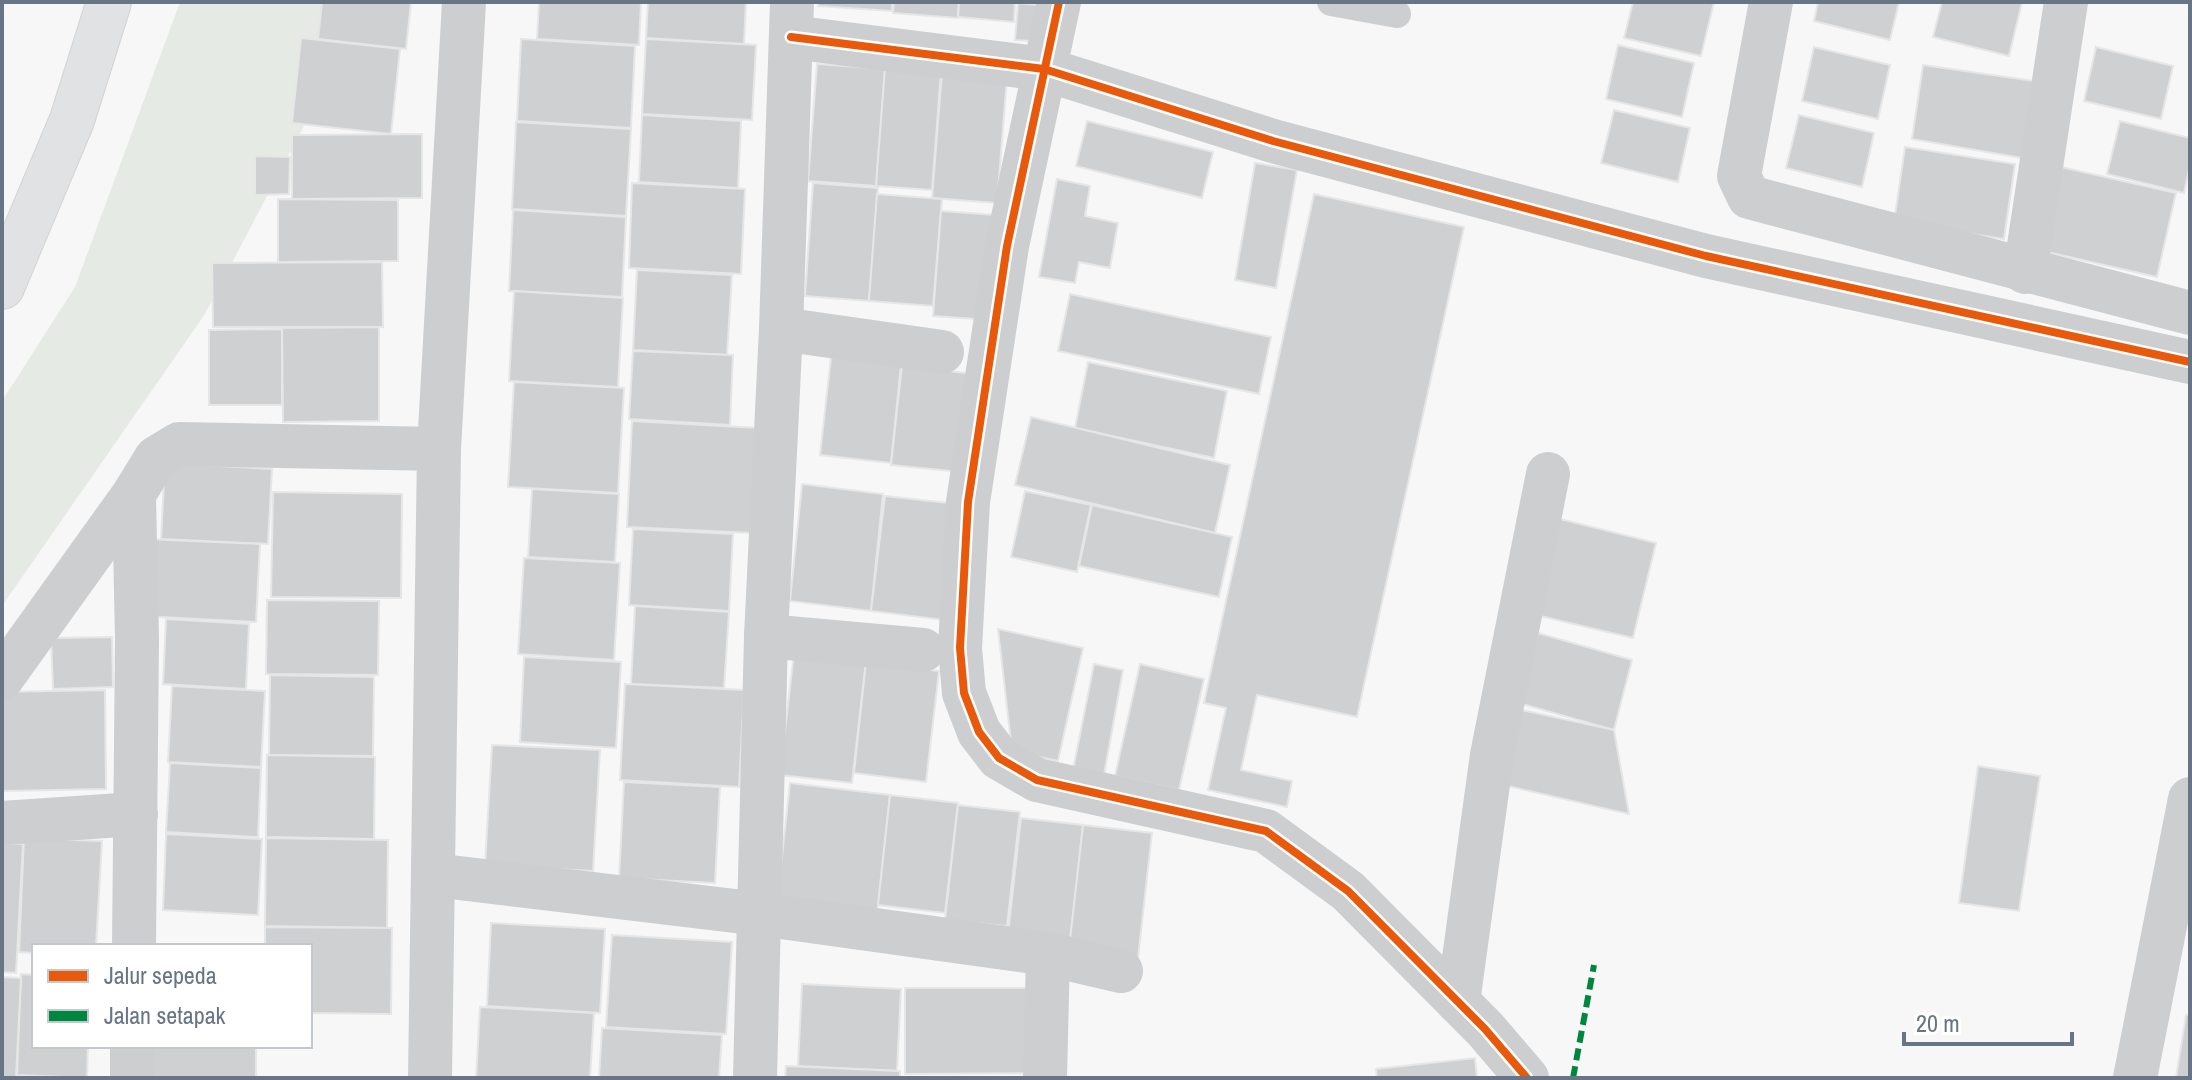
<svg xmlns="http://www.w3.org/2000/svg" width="2192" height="1080" viewBox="0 0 2192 1080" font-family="'Archivo Narrow',sans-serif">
	<rect width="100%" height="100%" fill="#f7f7f7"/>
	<polygon fill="#e6eae5" points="180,2 339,2 307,120 205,314 2,606 2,401 75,287"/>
	<g fill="#cfd0d2" stroke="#e6e6e6" stroke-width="2">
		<polygon points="322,2 411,2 406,49 318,39"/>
		<polygon points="539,2 641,2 639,45 537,39"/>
		<polygon points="648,2 746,2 744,44 646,38"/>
		<polygon points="818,2 892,2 892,11 818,6"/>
		<polygon points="894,2 959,2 958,18 893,13"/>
		<polygon points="959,2 1015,2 1014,22 958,17"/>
		<polygon points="1633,2 1714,2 1701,56 1624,38"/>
		<polygon points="1818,2 1899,2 1890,40 1814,21"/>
		<polygon points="1942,2 2022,2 2009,56 1933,37"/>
		<polygon points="1018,3 1047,6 1044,42 1015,40"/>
		<polygon points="301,38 400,49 391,134 292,123"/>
		<polygon points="521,39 635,46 631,128 517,121"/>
		<polygon points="646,39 756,45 752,120 642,114"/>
		<polygon points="1618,45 1694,63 1682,117 1606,99"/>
		<polygon points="1814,47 1890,65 1878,119 1802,101"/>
		<polygon points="2096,47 2173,66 2161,119 2084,101"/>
		<polygon points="817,64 885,69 876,186 808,181"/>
		<polygon points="1923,65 2034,81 2022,158 1912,139"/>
		<polygon points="885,68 941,72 932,190 876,186"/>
		<polygon points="942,72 1007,77 997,203 932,198"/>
		<polygon points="1614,110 1690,128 1678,182 1601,163"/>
		<polygon points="642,115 741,121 738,188 639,182"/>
		<polygon points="1799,115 1874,133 1862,187 1786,168"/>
		<polygon points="1087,121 1213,152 1202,198 1076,166"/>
		<polygon points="2120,121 2190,138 2190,165 2184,193 2107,174"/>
		<polygon points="516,122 631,129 626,216 512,209"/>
		<polygon points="422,134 422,198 292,199 292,135"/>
		<polygon points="1905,147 2015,164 2004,239 1894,222"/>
		<polygon points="255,156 290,157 289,194 255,195"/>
		<polygon points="1255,163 1297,170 1276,288 1235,280"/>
		<polygon points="2061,167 2176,193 2157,277 2043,251"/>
		<polygon points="1057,179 1090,186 1085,216 1118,223 1110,268 1079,262 1075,283 1039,277"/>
		<polygon points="632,183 745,189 741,274 629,268"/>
		<polygon points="813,183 878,188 869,301 805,296"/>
		<polygon points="877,194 942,199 933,306 869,301"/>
		<polygon points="1314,194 1464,227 1357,717 1257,695 1241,770 1292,781 1287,807 1208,790 1226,708 1204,703"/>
		<polygon points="278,199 398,200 398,261 278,262"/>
		<polygon points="513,210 626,217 622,297 509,291"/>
		<polygon points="941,211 996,215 989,320 933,316"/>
		<polygon points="382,262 383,327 213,327 212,263"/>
		<polygon points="637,270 732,275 727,355 633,350"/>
		<polygon points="514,291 623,298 618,387 509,381"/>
		<polygon points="1070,294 1271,337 1259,394 1058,351"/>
		<polygon points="379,327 379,421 283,422 282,328"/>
		<polygon points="282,329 282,405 209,405 209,330"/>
		<polygon points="633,351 733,355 730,425 629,419"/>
		<polygon points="831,357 901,365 891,463 820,455"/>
		<polygon points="1088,362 1227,391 1214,458 1075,428"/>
		<polygon points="902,365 973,374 961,472 891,465"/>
		<polygon points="514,382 624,388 618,493 508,487"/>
		<polygon points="1031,417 1230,465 1215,533 1015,485"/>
		<polygon points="632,421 759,428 753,533 627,527"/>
		<polygon points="165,463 272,469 268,544 161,539"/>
		<polygon points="802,484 883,494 871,611 790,601"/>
		<polygon points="532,489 619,494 615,562 528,557"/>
		<polygon points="1025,491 1091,505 1077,572 1011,557"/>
		<polygon points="273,492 402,494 401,598 271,597"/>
		<polygon points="885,496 957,504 944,620 871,611"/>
		<polygon points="1092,505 1232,537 1219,597 1079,566"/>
		<polygon points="1560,519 1656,543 1633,638 1536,615"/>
		<polygon points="633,529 733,534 729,611 629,605"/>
		<polygon points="145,539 260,544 256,622 141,616"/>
		<polygon points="524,558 620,563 614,660 518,654"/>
		<polygon points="267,600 379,601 378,675 266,674"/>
		<polygon points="635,606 729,612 724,688 631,684"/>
		<polygon points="166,619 249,624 246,689 163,684"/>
		<polygon points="998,629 1083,648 1058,761 1012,751"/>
		<polygon points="1538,633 1632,660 1614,730 1519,703"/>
		<polygon points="112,637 113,687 53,689 51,638"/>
		<polygon points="795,644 867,652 852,783 780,775"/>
		<polygon points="524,657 621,662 616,748 520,742"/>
		<polygon points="866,662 939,671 926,782 854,773"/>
		<polygon points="1094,664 1123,670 1104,775 1073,770"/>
		<polygon points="1140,664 1204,679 1179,790 1115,776"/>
		<polygon points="270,675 374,677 373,756 269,755"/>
		<polygon points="625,684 744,690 739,787 620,780"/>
		<polygon points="172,686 265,691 261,767 168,762"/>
		<polygon points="105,690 106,789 3,791 2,692"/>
		<polygon points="1517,709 1614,730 1629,814 1499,784"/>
		<polygon points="492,745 600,750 593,871 485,865"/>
		<polygon points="267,755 375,757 374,839 266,837"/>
		<polygon points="170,763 261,768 258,837 166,832"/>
		<polygon points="1978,766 2040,776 2019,911 1959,903"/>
		<polygon points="624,782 720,787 715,883 619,878"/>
		<polygon points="790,783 890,795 877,915 777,903"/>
		<polygon points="890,795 958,803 945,913 878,905"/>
		<polygon points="958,805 1020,812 1007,926 945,920"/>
		<polygon points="1021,818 1083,825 1070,942 1008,934"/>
		<polygon points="1083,825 1152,833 1138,958 1069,949"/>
		<polygon points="166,834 262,839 258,915 163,910"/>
		<polygon points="24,838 102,841 96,946 34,946 34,953 19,952"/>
		<polygon points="266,838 388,840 387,928 265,926"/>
		<polygon points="2,843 23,844 16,973 2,972"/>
		<polygon points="491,923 605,929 600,1013 487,1006"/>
		<polygon points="265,927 392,928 391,1014 310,1013 310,946 265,946"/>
		<polygon points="612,935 732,942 726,1034 606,1027"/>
		<polygon points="21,974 34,975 34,1046 88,1046 87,1078 17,1075"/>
		<polygon points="2,977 21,978 16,1078 2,1078"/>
		<polygon points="802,984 901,989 897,1071 798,1066"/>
		<polygon points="905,988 1036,988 1036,1073 905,1074"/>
		<polygon points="480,1007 594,1013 590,1078 476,1078"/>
		<polygon points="2186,1015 2190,1015 2190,1078 2176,1078"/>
		<polygon points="602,1028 722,1035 719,1078 599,1078"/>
		<polygon points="150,1046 256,1046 256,1078 149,1078"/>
		<polygon points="1475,1058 1477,1078 1377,1078 1376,1069"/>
		<polygon points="786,1066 900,1071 900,1078 785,1078"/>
	</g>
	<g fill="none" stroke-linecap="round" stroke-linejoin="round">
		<defs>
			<polyline id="highway" points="2,287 72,120 109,2"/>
		</defs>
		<use href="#highway" stroke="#d3d3d4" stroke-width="46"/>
		<polyline stroke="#cdced0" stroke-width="28" points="1331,2 1397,14"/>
		<g stroke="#cdced0" stroke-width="44">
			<polyline points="1059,2 1007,246 968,502 960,648 964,693 979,732 999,758 1037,780 1266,831 1348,891 1485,1029 1527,1078"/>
			<polyline points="1771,2 1739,176 1749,197 2190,313"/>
			<polyline points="791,37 1044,69 1273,141 1706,256 2190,362"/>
			<polyline points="2025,272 2066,2"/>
			<polyline points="781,329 942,352"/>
			<polyline points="766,636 923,650"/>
			<polyline points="2,678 134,494"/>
			<polyline points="2,823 136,814"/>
			<polyline points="434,875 760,914 1048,954 1121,971"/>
			<polyline points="134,946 137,640 134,494 156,458 179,444 439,449"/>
			<polyline points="1458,1002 1492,755 1548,474"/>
			<polyline points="132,1078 132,1046"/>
			<polyline points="430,1078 439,449 464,2"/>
			<polyline points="755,1078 766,636 781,329 792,2"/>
			<polyline points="1045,1078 1048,954"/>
			<polyline points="2135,1078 2190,799"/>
		</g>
		<use href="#highway" stroke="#e1e2e3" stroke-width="44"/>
		<polyline stroke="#00873e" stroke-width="6" stroke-dasharray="12 6" stroke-linecap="butt" points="1573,1078 1594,965"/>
		<defs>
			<g id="cycleway">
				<polyline points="1059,2 1007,246 968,502 960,648 964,693 979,732 999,758 1037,780 1266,831 1348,891 1485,1029 1527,1078"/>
				<polyline points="791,37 1044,69 1273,141 1706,256 2190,362"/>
			</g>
		</defs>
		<use href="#cycleway" stroke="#fff" stroke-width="13"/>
		<use href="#cycleway" stroke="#e8590c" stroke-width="8"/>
	</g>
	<rect width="2192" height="1080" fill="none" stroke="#687586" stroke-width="8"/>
	<rect x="32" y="944" width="280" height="104" fill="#ffffff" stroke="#c3c8cf" stroke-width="2"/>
	<rect x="48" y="970" width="40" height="12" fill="#e8590c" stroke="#c3c8cf" stroke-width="2"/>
	<text x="104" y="984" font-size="24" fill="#687586">Jalur sepeda</text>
	<rect x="48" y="1010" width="40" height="12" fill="#00873e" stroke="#c3c8cf" stroke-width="2"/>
	<text x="104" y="1024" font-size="24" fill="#687586">Jalan setapak</text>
	<path d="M1904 1032v12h168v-12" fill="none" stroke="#687586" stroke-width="4"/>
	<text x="1916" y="1032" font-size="24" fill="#687586" stroke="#ffffff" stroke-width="6" paint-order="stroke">20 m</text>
</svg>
